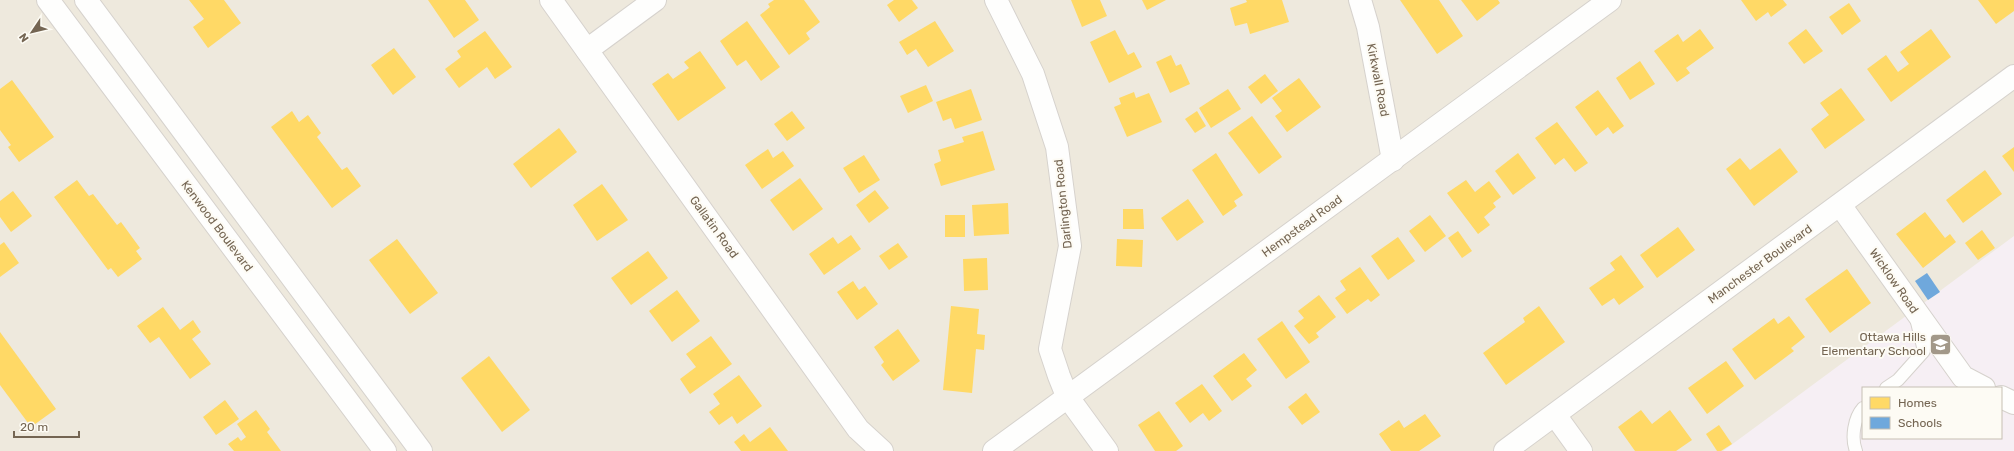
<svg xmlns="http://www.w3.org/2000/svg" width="2014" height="451" viewBox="0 0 2014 451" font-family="Rubik,sans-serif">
	<rect width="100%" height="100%" fill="#f8f6f0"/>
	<path fill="#eee9dd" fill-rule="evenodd" d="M0,0H2014V451H0ZM1863,388H2001V438H1863Z"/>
	<path fill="#f6eff4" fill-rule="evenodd" d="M2014,236V451H1723L1929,299ZM1863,388H2001V438H1863Z"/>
	<g fill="#ffd966">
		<polygon points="189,0 224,0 241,23 208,48 193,27 204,19"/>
		<polygon points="428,0 465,0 479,20 454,38"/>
		<polygon points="774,0 804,0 820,22 806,33 810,39 789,55 760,15 770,7 768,4"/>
		<polygon points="894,0 912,0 918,8 899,22 887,5"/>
		<polygon points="1071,0 1100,0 1107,16 1082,27"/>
		<polygon points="1142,0 1166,0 1147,10"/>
		<polygon points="1246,0 1282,0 1289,22 1250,34 1247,23 1235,26 1230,8 1247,2"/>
		<polygon points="1400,0 1439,0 1463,36 1437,54"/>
		<polygon points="1461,0 1498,0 1500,3 1477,21"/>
		<polygon points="1741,0 1783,0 1787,5 1771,17 1768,12 1756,21"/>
		<polygon points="1978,0 2014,0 2014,11 1996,24"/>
		<polygon points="1849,3 1861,21 1842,35 1829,17"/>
		<polygon points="747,21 780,67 761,81 746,60 737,66 720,41"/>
		<polygon points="935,21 954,51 928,67 916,49 907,55 899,42"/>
		<polygon points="1700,29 1714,48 1686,68 1690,73 1677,82 1654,51 1678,34 1683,42"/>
		<polygon points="1806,29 1823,51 1804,64 1788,43"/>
		<polygon points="1931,29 1951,57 1891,102 1867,69 1886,55 1898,72 1909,64 1900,52"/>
		<polygon points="1115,30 1128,55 1134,52 1142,67 1109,83 1090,42"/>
		<polygon points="485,31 512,67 495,79 487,67 459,88 445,69 461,57 457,51"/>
		<polygon points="394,48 416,77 393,95 371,65"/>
		<polygon points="700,51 726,88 678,121 652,84 668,73 673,79 689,68 684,62"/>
		<polygon points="1171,55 1176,66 1181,64 1190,84 1170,93 1156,62"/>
		<polygon points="1640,61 1655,84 1630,100 1616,78"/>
		<polygon points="1265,74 1278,91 1261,104 1248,87"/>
		<polygon points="1299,78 1321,107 1287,132 1275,116 1282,111 1272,98"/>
		<polygon points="12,80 54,137 19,162 8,147 11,145 0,130 0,89"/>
		<polygon points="926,85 933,101 908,113 900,96"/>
		<polygon points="1841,88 1865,120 1825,149 1811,129 1829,115 1820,103"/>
		<polygon points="971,89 982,120 955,129 951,118 943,121 936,102"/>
		<polygon points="1228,89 1241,109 1211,128 1199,108"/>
		<polygon points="1598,90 1624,126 1613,134 1608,127 1596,136 1575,107"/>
		<polygon points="1134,92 1136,98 1149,93 1162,122 1127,137 1114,107 1121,104 1119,98"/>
		<polygon points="292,111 299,122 308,115 321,133 317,137 342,170 347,167 361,186 332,208 271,127"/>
		<polygon points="792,111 805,128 787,141 774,124"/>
		<polygon points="1197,111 1206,126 1195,133 1185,119"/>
		<polygon points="1252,116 1282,157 1259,174 1228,133"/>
		<polygon points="1557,122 1588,163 1575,172 1564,158 1555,165 1535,138"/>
		<polygon points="559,128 577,152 531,188 513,164"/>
		<polygon points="983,131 995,170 941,186 934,164 941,161 938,150 964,142 962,137"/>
		<polygon points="2014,147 2014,172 2002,156"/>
		<polygon points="1780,148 1798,172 1754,206 1726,169 1740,158 1750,170"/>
		<polygon points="768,149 773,158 783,151 794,166 762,189 745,165"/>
		<polygon points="1216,153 1243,195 1234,201 1237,206 1223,216 1192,170"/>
		<polygon points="1518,153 1536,178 1513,195 1495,171"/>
		<polygon points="864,155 880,180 859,193 843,168"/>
		<polygon points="1985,170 2002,194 1963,223 1946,200"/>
		<polygon points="800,178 823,209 793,231 770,200"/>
		<polygon points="77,180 89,196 93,194 117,225 121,222 140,248 136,251 142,259 118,277 111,268 108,270 54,197"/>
		<polygon points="1466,180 1475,192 1489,181 1501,197 1493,203 1496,207 1484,217 1490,225 1478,234 1447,193"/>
		<polygon points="602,184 628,220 597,241 573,205"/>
		<polygon points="875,190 889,208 869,223 856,205"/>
		<polygon points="13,191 32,216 11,232 0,217 0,201"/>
		<polygon points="1188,199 1204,222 1177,241 1161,218"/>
		<polygon points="1008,203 1009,234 974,236 972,205"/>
		<polygon points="1123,209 1143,209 1144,229 1123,229"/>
		<polygon points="1925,212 1945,238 1950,234 1956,242 1923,268 1896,234"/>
		<rect x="945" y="215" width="20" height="22"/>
		<polygon points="1430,215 1446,236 1425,252 1409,231"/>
		<polygon points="1678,227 1695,250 1657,278 1640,255"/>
		<polygon points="1982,230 1995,248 1978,260 1965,243"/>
		<polygon points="1458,231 1472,251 1462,258 1448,238"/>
		<polygon points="851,235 861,249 824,275 809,254 833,237 838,244"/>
		<polygon points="1398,237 1415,261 1388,280 1371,256"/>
		<polygon points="397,239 438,293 410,314 369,260"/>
		<polygon points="1117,239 1143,240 1142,267 1116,266"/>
		<polygon points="4,242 19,263 0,277 0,245"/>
		<polygon points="898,243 908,257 889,270 879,256"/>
		<polygon points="648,251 668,278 631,305 611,278"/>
		<polygon points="1621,255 1644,287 1619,305 1614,298 1602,306 1589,288 1615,270 1610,263"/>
		<polygon points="987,258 988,290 964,291 963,259"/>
		<polygon points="1360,267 1380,295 1371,302 1368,299 1347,314 1335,298 1346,290 1340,281"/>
		<polygon points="1847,269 1871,303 1830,333 1805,299"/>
		<polygon points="853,281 859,290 865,286 878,304 857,320 837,292"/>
		<polygon points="677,290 700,321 672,342 649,311"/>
		<polygon points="1319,295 1336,317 1316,333 1319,337 1309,344 1294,326 1304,318 1298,311"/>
		<polygon points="951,306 979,309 977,334 985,335 984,350 976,349 972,393 943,390"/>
		<polygon points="1539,306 1565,342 1506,385 1483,353 1525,322 1523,318"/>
		<polygon points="163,307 180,330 193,320 201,332 192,339 211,364 190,379 159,337 150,343 137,326"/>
		<polygon points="1789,316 1805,337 1791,348 1794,351 1755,380 1732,349 1774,318 1778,324"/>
		<polygon points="1282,321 1310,362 1286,379 1257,339"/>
		<polygon points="898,329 920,361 893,381 881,365 884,362 874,347"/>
		<polygon points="0,332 56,409 31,427 0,385"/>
		<polygon points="711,336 732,364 690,394 680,379 696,367 686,354"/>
		<polygon points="1244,353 1257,370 1246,379 1252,386 1232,401 1213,376"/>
		<polygon points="489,356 530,410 502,432 461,378"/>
		<polygon points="1726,361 1744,386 1707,414 1688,388"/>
		<polygon points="739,375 762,406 737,424 732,416 719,425 709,412 720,404 713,394"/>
		<polygon points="1202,384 1222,411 1209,421 1203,413 1190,423 1175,403"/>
		<polygon points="1306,393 1320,412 1302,425 1288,407"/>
		<polygon points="225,400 239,419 216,435 203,417"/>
		<polygon points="256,410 270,429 267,432 281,451 234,451 228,444 238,437 241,441 246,437 237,424"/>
		<polygon points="1641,410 1652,424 1670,410 1692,440 1676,451 1635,451 1618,427"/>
		<polygon points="1159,411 1183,446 1176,451 1155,451 1138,425"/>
		<polygon points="1425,414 1441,436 1419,451 1391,451 1379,434 1399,420 1404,428"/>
		<polygon points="1719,425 1732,444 1721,451 1717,451 1706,434"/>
		<polygon points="770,427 788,451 741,451 734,442 744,434 750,442"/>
	</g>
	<polygon fill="#6fa8dc" points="1927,273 1940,292 1928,300 1915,281"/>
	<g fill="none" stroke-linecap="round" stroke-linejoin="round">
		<defs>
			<g id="lane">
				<polyline points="1886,388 1898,380 1924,351 1917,322"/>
				<path d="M1856,451C1851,438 1854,418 1863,408"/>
			</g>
			<g id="street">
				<polyline points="48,0 385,451"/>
				<polyline points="86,0 421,451"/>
				<polyline points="551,0 858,429 882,451"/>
				<polyline points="996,0 1033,74 1057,147 1070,246 1050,349 1059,376 1067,396 1107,451"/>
				<polyline points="1360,0 1368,27 1393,160"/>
				<polyline points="587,50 655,0"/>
				<polyline points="1840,205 1963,377 1984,388"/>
				<polyline points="2001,397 2014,403"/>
				<polyline points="1555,415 1581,451"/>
				<polyline points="994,451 1610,0"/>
				<polyline points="1505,451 2014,76"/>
			</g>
		</defs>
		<use href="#lane" stroke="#d6d2cd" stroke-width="14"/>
		<use href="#street" stroke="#d6d2cd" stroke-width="24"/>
		<use href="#lane" stroke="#fefefd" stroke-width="12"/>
		<use href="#street" stroke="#fefefd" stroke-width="22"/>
	</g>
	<defs>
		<symbol id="school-square" viewBox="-11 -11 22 22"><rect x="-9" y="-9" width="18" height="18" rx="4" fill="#a29889" stroke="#fdfbf4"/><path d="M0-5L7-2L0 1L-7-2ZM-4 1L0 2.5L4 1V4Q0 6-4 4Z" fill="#fff"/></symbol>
	</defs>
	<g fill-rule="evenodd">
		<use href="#school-square" x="1928" y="332" width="25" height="25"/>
	</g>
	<g text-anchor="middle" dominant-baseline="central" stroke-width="4" stroke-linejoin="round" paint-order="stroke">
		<g font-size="12" fill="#746552" stroke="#fdfbf4">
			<text transform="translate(1378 80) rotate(79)">Kirkwall Road</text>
			<text transform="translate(1063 204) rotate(-96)">Darlington Road</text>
			<text transform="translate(217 226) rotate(53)">Kenwood Boulevard</text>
			<text transform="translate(1302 226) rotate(-36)">Hempstead Road</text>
			<text transform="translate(714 227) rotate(54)">Gallatin Road</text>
			<text transform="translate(1760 264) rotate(-36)">Manchester Boulevard</text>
			<text transform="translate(1894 281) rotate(55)">Wicklow Road</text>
		</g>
		<g font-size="12" fill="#746552" stroke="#fdfbf4" text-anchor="end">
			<text x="1926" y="337">Ottawa Hills<tspan x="1926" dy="14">Elementary School</tspan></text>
		</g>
	</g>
	<rect x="1862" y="387" width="140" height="52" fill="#fdfbf4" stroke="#c6bfb3"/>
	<rect x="1870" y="397" width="20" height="12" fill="#ffd966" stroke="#c6bfb3"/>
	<text x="1898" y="407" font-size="12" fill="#746552">Homes</text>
	<rect x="1870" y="417" width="20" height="12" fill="#6fa8dc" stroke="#c6bfb3"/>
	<text x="1898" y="427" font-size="12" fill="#746552">Schools</text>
	<g transform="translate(32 32) rotate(235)" stroke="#fdfbf4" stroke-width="3" paint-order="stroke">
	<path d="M0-3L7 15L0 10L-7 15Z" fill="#746552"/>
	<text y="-6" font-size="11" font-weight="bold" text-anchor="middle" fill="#746552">N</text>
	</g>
	<path d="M14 431v6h65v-6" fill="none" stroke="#746552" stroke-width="2"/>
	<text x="20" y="431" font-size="12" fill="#746552" stroke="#fdfbf4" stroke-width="3" paint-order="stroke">20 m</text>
</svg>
